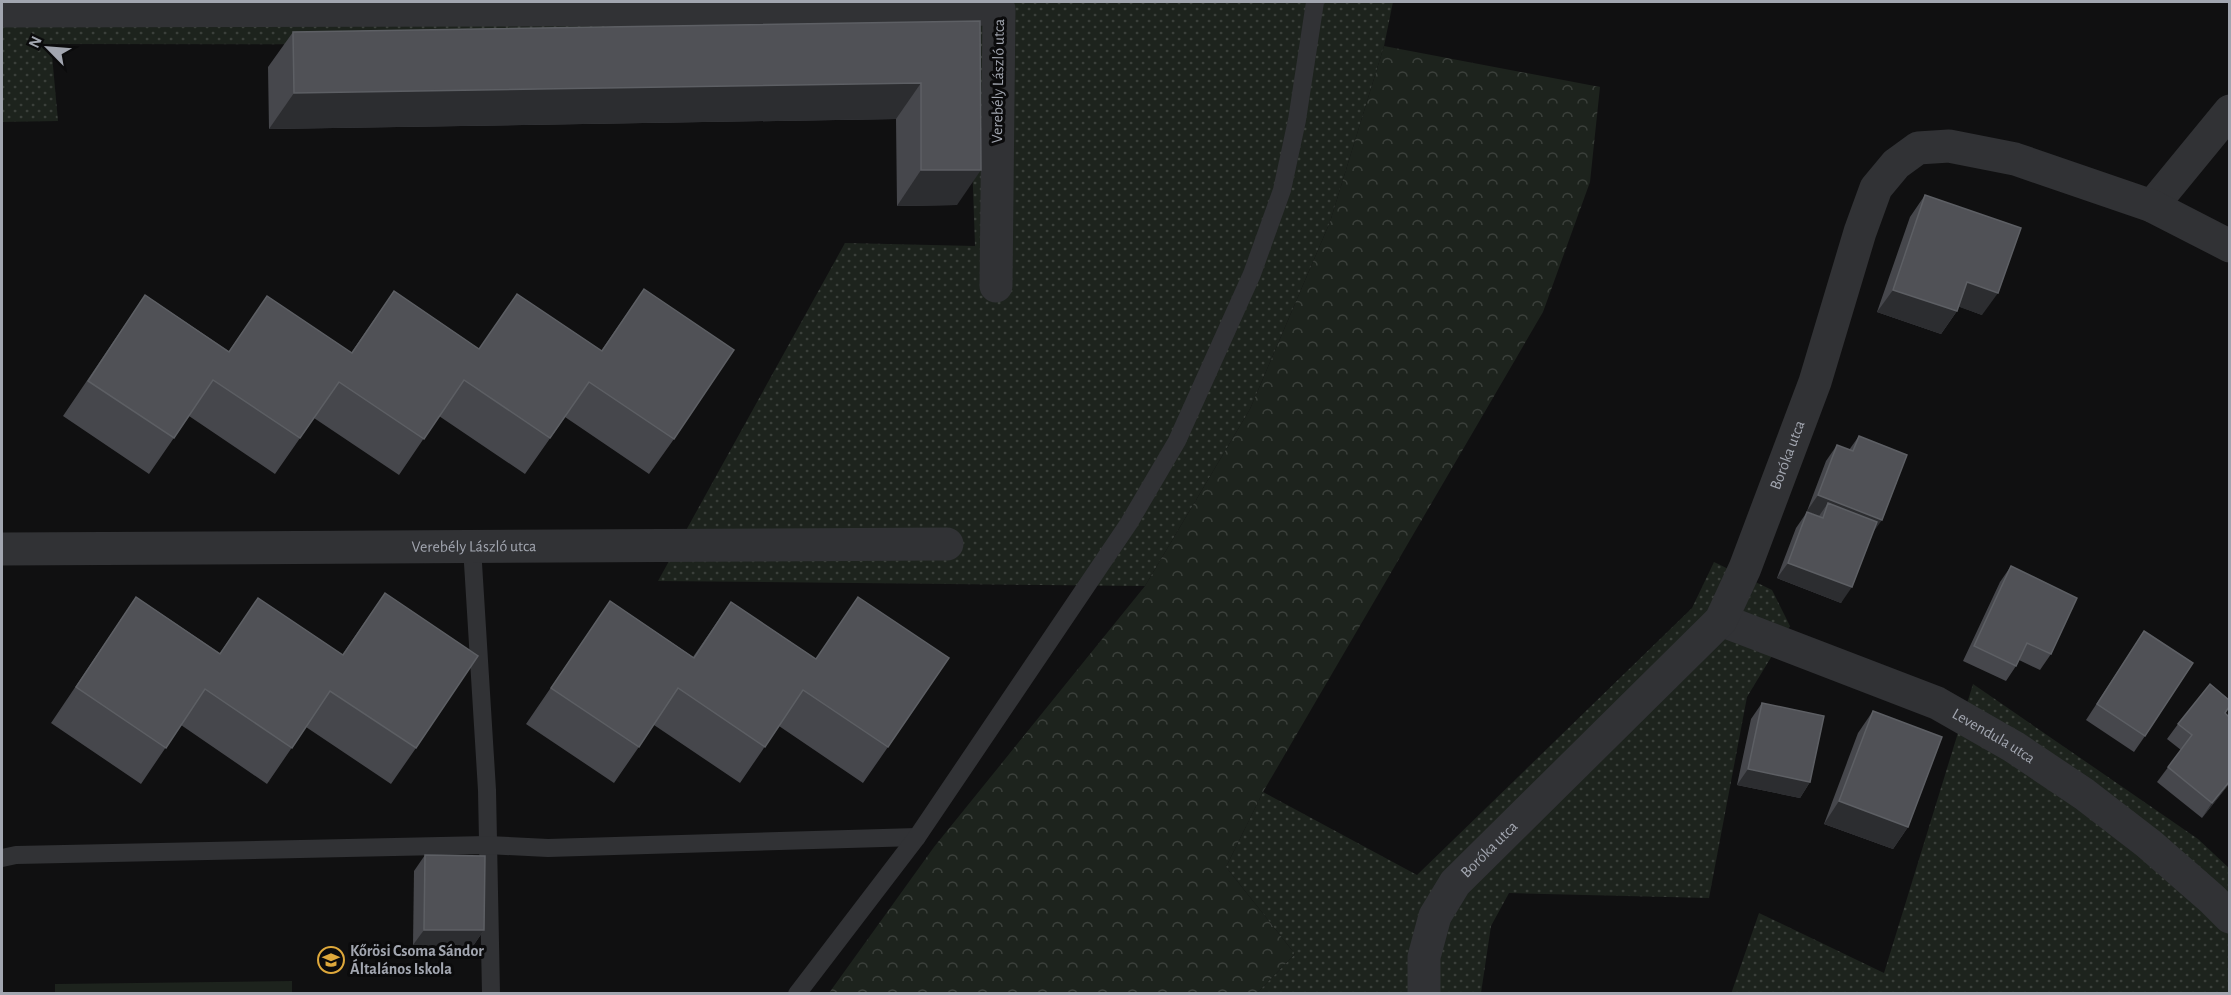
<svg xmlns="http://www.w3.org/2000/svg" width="2231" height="995" viewBox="0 0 2231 995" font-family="'Alegreya Sans',sans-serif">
	<defs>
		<pattern id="grass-dots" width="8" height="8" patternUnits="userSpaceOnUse" patternTransform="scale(1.5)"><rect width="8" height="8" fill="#1d231d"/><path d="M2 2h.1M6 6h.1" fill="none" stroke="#3b403b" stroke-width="1.8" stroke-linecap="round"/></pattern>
		<pattern id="forest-crowns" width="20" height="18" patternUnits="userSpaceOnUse" patternTransform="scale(1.5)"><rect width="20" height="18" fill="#1d231d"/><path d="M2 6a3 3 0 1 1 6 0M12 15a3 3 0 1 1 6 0" fill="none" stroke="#3b403b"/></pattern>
	</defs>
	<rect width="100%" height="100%" fill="#101011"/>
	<g fill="url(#grass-dots)">
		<polygon points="2,2 1393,2 1384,46 1330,222 1250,409 1145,586 658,581 845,243 975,246 968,45 51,44 58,121 2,122"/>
		<polygon points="1714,562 1772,590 1790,626 1747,697 1709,898 1509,893 1491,926 1481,993 1257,993 1295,954 1226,867 1263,792 1417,875 1692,608"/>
		<polygon points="1973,684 2198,839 2229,868 2229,993 1731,994 1759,913 1884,973"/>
	</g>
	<polygon fill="url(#forest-crowns)" points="1384,46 1600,87 1590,182 1543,312 1263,792 1226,867 1295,954 1257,993 829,993 934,847 1145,586 1250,409 1330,222"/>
	<polygon fill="#1d231d" points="292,981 292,993 55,993 55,984"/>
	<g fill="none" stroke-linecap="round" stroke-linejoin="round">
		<g stroke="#313235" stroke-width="18">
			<polyline points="472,547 487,790 491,994"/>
			<polyline points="2,858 16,855 487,845 548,848 917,837"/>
			<polyline points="797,994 917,837 1129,523 1177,441 1252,274 1282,190 1297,120 1315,2"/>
		</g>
		<g stroke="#313235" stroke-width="33">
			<polyline points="2,11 999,9 996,286"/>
			<polyline points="2152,206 2230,111"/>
			<path id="s1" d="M2,549L947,544"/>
			<path id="s2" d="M1721,620L1937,703L2014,747L2084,794L2149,844L2212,899L2230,917"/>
			<path id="s3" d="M1424,994V957L1435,916L1455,883L1721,620L1745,568L1815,382L1860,232L1876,188L1896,164L1918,148L1949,146L2015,159L2152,206L2230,246"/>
		</g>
	</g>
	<g fill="#46474c">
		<polygon points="980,21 957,205 897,206 896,119 269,129 268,67 293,32"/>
		<polygon points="1925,195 1982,315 1958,306 1957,311 1941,334 1877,312 1910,217"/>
		<polygon points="644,289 674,439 649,474 565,417 525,474 439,416 399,475 314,418 275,474 189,416 149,474 63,416 145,295 229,351 267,296 351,353 394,291 479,349 517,294 601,351"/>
		<polygon points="1859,436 1873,533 1841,603 1777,578 1796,528 1807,512 1819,517 1819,516 1807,511 1826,461 1837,445 1849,450"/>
		<polygon points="2011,566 2051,654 2040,670 2019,660 2016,666 2006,681 1963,661 2000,582"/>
		<polygon points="385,593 416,748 391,784 306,727 267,784 181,725 141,784 51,723 136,597 220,653 258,598 342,655"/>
		<polygon points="858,597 888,747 863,783 779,726 740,783 654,725 614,783 526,724 610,601 693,657 731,602 816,659"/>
		<polygon points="2144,631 2145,736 2134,752 2086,720"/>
		<polygon points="1762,703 1810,782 1800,798 1737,785 1751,719"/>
		<polygon points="1873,711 1908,827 1893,849 1824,824 1858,733"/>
		<polygon points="2225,713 2229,784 2202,818 2157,782 2181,750 2167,739 2178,724"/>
		<polygon points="425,855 484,930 473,946 413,945 414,871"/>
	</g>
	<g fill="#2c2d30">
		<polygon points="921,83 896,119 269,129 294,93"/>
		<polygon points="921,170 981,170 957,205 897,206"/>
		<polygon points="1967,282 1998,293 1982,315 1951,304"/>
		<polygon points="1893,290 1957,311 1941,334 1877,312"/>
		<polygon points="1818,495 1882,520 1871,535 1828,503 1819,516 1807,511"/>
		<polygon points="1788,563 1852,587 1841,603 1777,578"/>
		<polygon points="1748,769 1810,782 1800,798 1737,785"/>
		<polygon points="2229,782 2229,784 2202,818 2212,803"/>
		<polygon points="1839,801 1908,827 1893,849 1824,824"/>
		<polygon points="424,930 484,930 473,946 413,945"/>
	</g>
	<g fill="#505156" stroke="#5d5f64" stroke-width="1.5">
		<polygon points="980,21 981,170 921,170 921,83 294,93 293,32"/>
		<polygon points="1925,195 2021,228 1998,293 1967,282 1957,311 1893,290"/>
		<polygon points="644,289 734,350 674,439 589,382 550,438 464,380 424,439 339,382 300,438 213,380 174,438 88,381 145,295 229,352 267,296 352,353 394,291 479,349 517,294 602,351"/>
		<polygon points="1859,436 1907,455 1882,520 1818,495 1837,445 1853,451"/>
		<polygon points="1828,503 1877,522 1852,587 1788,563 1807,512 1823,518"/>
		<polygon points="2011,566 2077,598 2051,654 2027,643 2016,666 1974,646"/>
		<polygon points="385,593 478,656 416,748 330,691 292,748 205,689 166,748 76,687 136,597 220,654 258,598 343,655"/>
		<polygon points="858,597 949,658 888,747 803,690 765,747 678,688 639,747 551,688 610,601 694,658 731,602 816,659"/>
		<polygon points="2144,631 2193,663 2145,736 2097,704"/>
		<polygon points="2210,684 2229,700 2229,707 2225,713 2229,717 2229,782 2212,803 2168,767 2192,735 2178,724"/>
		<polygon points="1762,703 1824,716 1810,782 1748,769"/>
		<polygon points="1873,711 1942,737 1908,827 1839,801"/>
		<polygon points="425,855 485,856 484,930 424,930"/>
	</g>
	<defs>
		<symbol id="school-ring" viewBox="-11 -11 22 22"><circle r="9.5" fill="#0b0b0c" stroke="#dea83b" stroke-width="1.5"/><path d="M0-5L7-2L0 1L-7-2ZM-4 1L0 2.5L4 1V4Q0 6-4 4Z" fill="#dea83b"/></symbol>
	</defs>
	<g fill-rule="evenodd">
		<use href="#school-ring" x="316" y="945" width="30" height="30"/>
	</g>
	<g text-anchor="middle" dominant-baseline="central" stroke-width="6" stroke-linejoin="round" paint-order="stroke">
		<g font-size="16" fill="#a2a6b0" stroke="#0b0b0c">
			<text transform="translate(998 81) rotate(-89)">Verebély László utca</text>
			<text stroke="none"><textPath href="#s3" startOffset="670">Boróka utca</textPath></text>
			<text stroke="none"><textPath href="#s1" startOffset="472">Verebély László utca</textPath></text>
			<text stroke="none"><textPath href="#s2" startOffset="297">Levendula utca</textPath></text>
			<text stroke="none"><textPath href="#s3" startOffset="166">Boróka utca</textPath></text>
		</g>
		<g font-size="16" font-weight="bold" fill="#a2a6b0" stroke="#0b0b0c" text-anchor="start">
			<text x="350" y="951">Kőrösi Csoma Sándor<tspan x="350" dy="18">Általános Iskola</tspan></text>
		</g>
	</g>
	<rect width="2231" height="995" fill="none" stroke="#a2a6b0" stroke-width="6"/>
	<g transform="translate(48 48) rotate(295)" stroke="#0b0b0c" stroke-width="4.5" paint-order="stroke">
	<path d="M0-4.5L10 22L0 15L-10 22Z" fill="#a2a6b0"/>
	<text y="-9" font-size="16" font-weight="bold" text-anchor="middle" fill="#a2a6b0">N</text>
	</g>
</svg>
